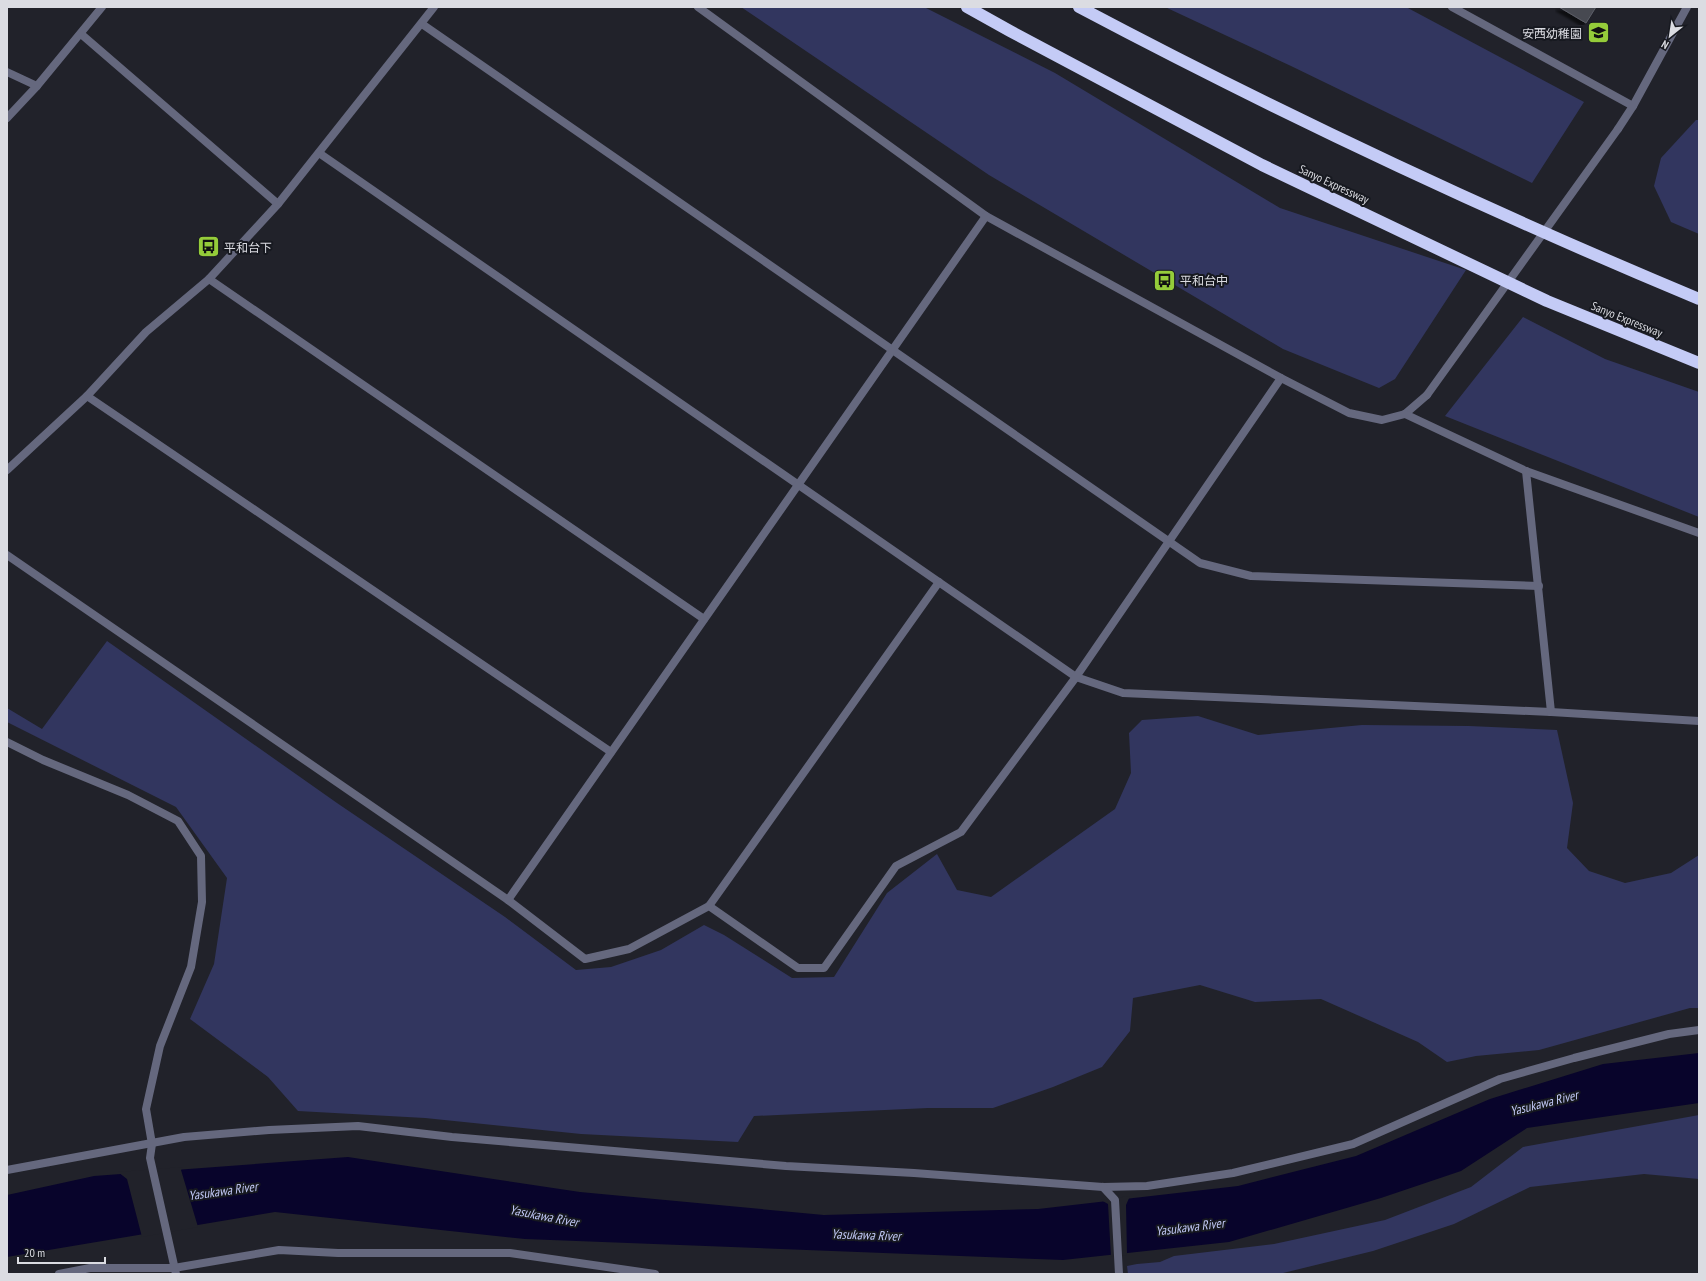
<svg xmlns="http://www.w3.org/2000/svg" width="1706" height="1281" viewBox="0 0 1706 1281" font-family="'PT Sans Narrow','Noto Sans JP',sans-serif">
	<defs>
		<filter id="shadow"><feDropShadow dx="-3.5" dy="3.5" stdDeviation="1" flood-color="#0009"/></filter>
	</defs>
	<rect width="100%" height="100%" fill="#21222a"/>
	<g fill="#32365f">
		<polygon points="741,7 924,7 1055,73 1280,208 1466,270 1395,379 1379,388 1283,349 989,175"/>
		<polygon points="1165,7 1406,7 1584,102 1532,183 1291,66"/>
		<polygon points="1696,120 1699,120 1699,234 1671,222 1654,186 1661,158"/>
		<polygon points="1523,317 1605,359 1699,392 1699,517 1445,416"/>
		<polygon points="107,641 337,803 505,917 576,970 611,967 661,950 704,925 724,935 792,978 834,977 887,893 937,854 957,890 991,897 1115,809 1131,773 1129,733 1142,720 1198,716 1258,735 1362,725 1469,726 1557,730 1573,803 1567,848 1589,871 1625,883 1671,873 1699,855 1699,1008 1690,1008 1539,1050 1476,1056 1447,1062 1418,1042 1321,999 1255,1002 1200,985 1133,998 1130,1031 1102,1067 1053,1087 993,1108 928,1108 754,1116 738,1142 581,1134 425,1118 298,1111 268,1077 190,1019 214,964 227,878 176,807 7,722 7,708 42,729"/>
		<polygon points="1699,1115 1699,1179 1644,1174 1530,1187 1454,1224 1373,1251 1279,1274 1128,1274 1127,1266 1137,1264 1160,1262 1174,1256 1274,1244 1385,1220 1471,1187 1523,1147"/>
	</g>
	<polygon fill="#08042b" points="1699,1053 1699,1103 1527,1128 1461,1171 1381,1198 1229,1242 1063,1260 525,1239 275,1212 7,1257 7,1195 94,1176 348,1157 580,1192 824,1215 1038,1209 1238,1186 1356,1156 1490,1099 1603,1064"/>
	<g fill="#21222a">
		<polygon points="183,1167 181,1170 198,1227 142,1237 127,1179 118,1172"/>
		<polygon points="1130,1196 1126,1205 1127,1255 1111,1257 1108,1204 1101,1200"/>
	</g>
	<polygon fill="#464851" stroke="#5d5f68" filter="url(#shadow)" points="1559,7 1596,7 1586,23"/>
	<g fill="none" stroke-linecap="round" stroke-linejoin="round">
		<g stroke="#65687e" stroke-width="8">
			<polyline points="698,7 986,216 1281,378 1349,413 1382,420 1405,414 1427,395"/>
			<polyline points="1452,7 1633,106"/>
			<polyline points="422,24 1200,563 1251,576 1539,586"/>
			<polyline points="81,34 278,204"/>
			<polyline points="7,72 37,86"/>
			<polyline points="7,118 37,86 102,7"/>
			<polyline points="1618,129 1633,106 1687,7"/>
			<polyline points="319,153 1076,677 1123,693 1551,712 1699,721"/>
			<polyline points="209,279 704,619"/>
			<polyline points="87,396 611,752"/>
			<polyline points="1405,414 1526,471 1699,533"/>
			<polyline points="7,470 87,396 146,332 209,279 278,204 434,7"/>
			<polyline points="1526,471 1551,712"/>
			<polyline points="7,555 508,900 585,959 629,949 709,906 798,968 824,968 896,866 961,832 1076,677 1281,378"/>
			<polyline points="7,742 43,760 128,795 178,821 201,856 202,902 191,967 160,1046 146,1109 152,1144 150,1158 176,1274"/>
			<polyline points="508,900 986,216"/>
			<polyline points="709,906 939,582"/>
			<polyline points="7,1170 184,1137 269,1130 358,1126 452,1137 786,1166 914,1173 1103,1187 1147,1186 1233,1173 1353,1144 1500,1079 1574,1058 1669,1034 1699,1030"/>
			<polyline points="1103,1187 1115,1200 1119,1274"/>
			<polyline points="59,1274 90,1268 174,1268 279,1250 338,1253 510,1253 655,1274"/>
		</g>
		<polyline stroke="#65687e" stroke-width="8" points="1427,395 1618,129"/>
		<g stroke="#c4cbf6" stroke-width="12">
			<polyline points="967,7 1010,31 1262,165 1547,301 1699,363"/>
			<path d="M1079,7C1281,114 1488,211 1699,299"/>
		</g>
	</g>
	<defs>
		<symbol id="school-square" viewBox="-11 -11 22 22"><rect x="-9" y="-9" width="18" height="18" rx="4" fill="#95cc3a" stroke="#171920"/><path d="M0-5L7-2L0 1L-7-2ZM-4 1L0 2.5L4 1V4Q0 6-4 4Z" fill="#111"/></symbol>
		<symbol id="bus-square" viewBox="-11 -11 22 22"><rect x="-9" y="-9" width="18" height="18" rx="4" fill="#95cc3a" stroke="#171920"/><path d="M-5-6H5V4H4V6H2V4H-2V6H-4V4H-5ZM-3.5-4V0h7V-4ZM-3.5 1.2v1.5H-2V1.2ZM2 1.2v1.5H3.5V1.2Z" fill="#111"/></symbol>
	</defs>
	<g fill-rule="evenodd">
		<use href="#school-square" x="1586" y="20" width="25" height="25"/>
		<use href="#bus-square" x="196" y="234" width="25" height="25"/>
		<use href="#bus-square" x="1152" y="268" width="25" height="25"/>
	</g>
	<g text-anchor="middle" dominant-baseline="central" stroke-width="4" stroke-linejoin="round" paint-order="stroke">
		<g font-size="12" fill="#dbdce2" stroke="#171920" text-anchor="start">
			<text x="1582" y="33" text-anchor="end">安西幼稚園</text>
			<text x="224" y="247">平和台下</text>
			<text x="1180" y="280">平和台中</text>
		</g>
		<g font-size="12" fill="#dbdce2" stroke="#171920">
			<text transform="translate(1334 184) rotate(25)">Sanyo Expressway</text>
			<text transform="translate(1627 319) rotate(22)">Sanyo Expressway</text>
		</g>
		<g font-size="13" font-style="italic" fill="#c1c8f5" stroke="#171920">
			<text transform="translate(1544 1103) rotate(-14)">Yasukawa River</text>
			<text transform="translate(223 1191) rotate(-8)">Yasukawa River</text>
			<text transform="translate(544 1216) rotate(11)">Yasukawa River</text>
			<text transform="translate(1190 1227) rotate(-7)">Yasukawa River</text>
			<text transform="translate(866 1235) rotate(2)">Yasukawa River</text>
		</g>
	</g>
	<rect width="1706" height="1281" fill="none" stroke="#dbdce2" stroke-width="16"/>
	<g transform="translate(1670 36) rotate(210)" stroke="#171920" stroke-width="3" paint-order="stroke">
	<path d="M0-3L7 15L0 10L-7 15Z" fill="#dbdce2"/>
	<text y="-6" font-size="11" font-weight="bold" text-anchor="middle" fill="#dbdce2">N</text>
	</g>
	<path d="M18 1257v6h87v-6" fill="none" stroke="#dbdce2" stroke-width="2"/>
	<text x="24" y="1257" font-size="12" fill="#dbdce2" stroke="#171920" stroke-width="3" paint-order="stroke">20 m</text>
</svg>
